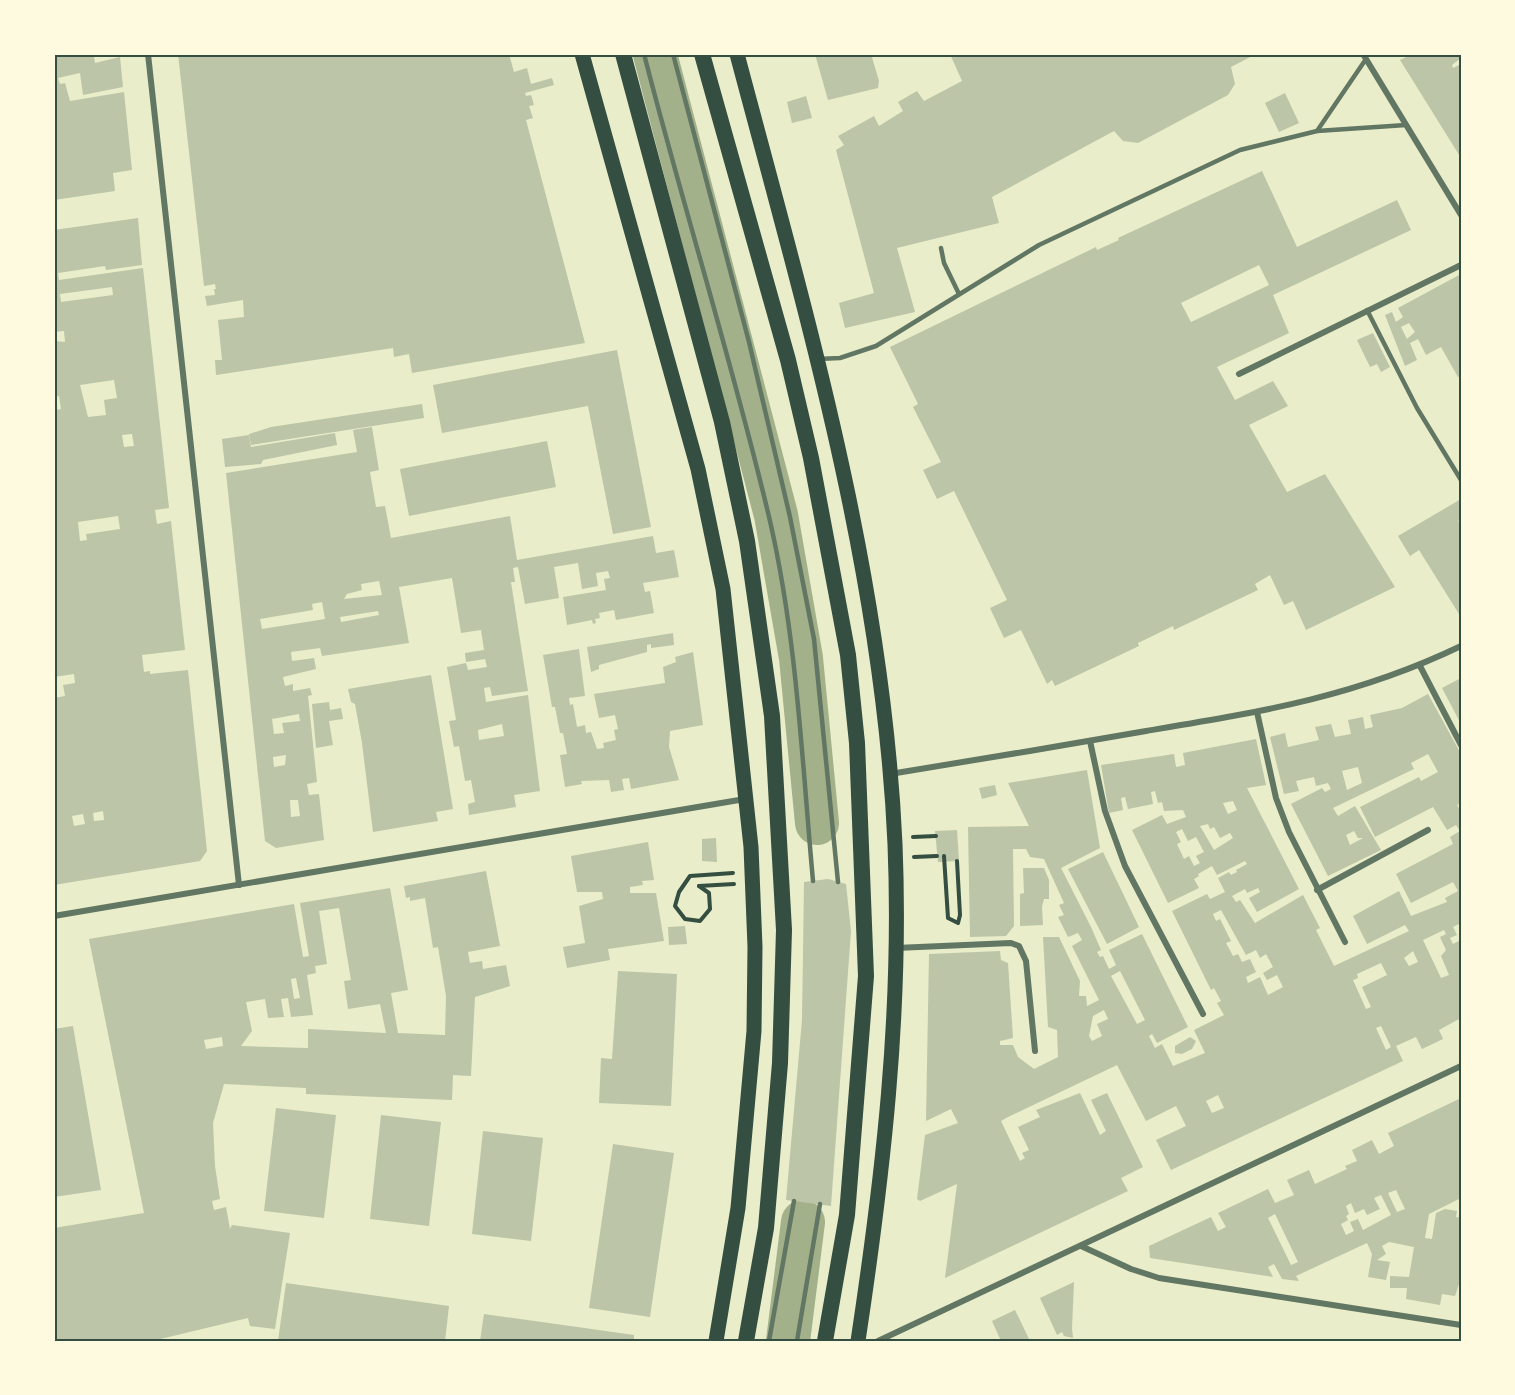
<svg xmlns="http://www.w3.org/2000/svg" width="1515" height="1395" viewBox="0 0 1515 1395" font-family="Signika,sans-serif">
	<rect width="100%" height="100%" fill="#e9edc9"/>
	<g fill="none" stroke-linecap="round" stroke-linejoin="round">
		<g stroke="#a3b18a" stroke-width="44">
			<polyline points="655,54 776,515 801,658 817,823"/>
			<polyline points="788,1341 803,1222"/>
		</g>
	</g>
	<g fill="#bcc5a7" fill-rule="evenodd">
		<polygon points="54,54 104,54 94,57 95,63 120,57 123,87 83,95 80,73 58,78 60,84 65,83 70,101 124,92 132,170 113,173 115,191 54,200"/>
		<polygon points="178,54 509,54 514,72 527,68 531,84 552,78 554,85 525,93 526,96 531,95 534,105 529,106 533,118 526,120 585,343 412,373 409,354 394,357 393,348 216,375 215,360 222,360 218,320 244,317 243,300 207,306 205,296 215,295 214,289 216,289 215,284 204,286"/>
		<polygon points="815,54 871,54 879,81 878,88 828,100"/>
		<polygon points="950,54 1256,54 1231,67 1235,84 1228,95 1138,143 1123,141 1114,131 992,197 999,223 897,248 915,312 845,328 839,303 874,293 836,150 844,145 838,136 874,116 879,126 903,111 898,102 917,91 924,101 962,81"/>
		<polygon points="1412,54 1461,54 1461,58 1452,65 1453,68 1461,64 1461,158 1400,60"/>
		<polygon points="1285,93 1299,123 1279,132 1265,103"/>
		<polygon points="806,96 812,118 792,123 787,102"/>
		<path d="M1262,171L1297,247L1397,200L1411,230L1273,295L1289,333L1217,367L1235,400L1273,381L1288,406L1249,425L1287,492L1325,474L1395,587L1306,630L1293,601L1284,605L1270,575L1255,584L1258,590L1174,630L1173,626L1138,643L1139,646L1055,686L1052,680L1047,684L1021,630L1004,638L990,608L1007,600L954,491L937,499L923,470L941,462L913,407L918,404L890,347L1096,247L1097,250L1119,240L1118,238ZM1259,265L1269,285L1191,322L1181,303Z"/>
		<path d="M138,218L142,265L106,270L105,266L58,273L59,280L143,268L169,508L155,510L157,524L171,521L185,650L142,655L144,672L150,671V674L188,670L207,851L200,861L54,885V698L65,696L63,685L75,683L74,674L54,677V410L61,409L59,396L54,397V341L65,342L64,331L54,332V230ZM112,287L113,295L61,302L60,294ZM114,380L117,398L104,400L106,415L88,417L80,385ZM132,434L134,446L124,447L122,435ZM118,516L120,529L86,534L87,540L80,541L78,522ZM103,811L104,820L94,821L93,813ZM83,814L85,824L74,826L72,816Z"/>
		<path d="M1461,274V376L1458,377L1441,347L1426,355L1418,339L1410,343L1417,360L1405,366L1385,315L1392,312L1396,322L1403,317L1398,308ZM1409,323L1415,332L1407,339L1401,327Z"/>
		<polygon points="1373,333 1390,367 1381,372 1377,364 1370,367 1357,340"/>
		<polygon points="617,350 651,527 613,534 588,406 442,433 433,385"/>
		<polygon points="422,404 424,418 251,445 249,434 271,427"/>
		<path d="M372,427L379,470L370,472L376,507L385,506L391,538L510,516L517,560L653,536L656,553L674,550L679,577L643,583L645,592L650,591L654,613L616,620L614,610L599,613L600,618L595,619L596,623L593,624L592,620L567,625L563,597L606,590L604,579L610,578L608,571L596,573L598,586L582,589L578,563L554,567L559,598L525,604L518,567L513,568L515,582H511L528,691L492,696L490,687L484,688L486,702L528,695L540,791L514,795L516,807L469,815L468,804L475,802L471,780L465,781L459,746L454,747L449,721L456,720L447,667L466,663L468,670L487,667L485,659L466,662L465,653L484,650L481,630L461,633L452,578L399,587L409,643L322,656L320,648L291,652L292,661L314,658L316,669L283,677L285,686L293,684V691L310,688L312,695L308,696L317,782L307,784L309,795L319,794L324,840L276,848L265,841L226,473L357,452L353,430ZM379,581L382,595L344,599L347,594L362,590L361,584ZM322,602L325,619L262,629L260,619L313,610L312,604ZM378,611L379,615L341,622L340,617ZM299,714L300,721L282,723L284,733L274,734L272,719ZM502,724L504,736L479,740L478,730ZM286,755L285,765L274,767L273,757ZM290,800H298L300,816L291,817Z"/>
		<polygon points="335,433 337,445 263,460 261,464 225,467 222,439 249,435 251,447"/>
		<polygon points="547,441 556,487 409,516 400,469"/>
		<polygon points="1461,499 1461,519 1458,521 1461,525 1459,614 1419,550 1410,556 1398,536"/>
		<polygon points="673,633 674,645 651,648 651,644 647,645 647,652 599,665 599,669 591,672 587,647"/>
		<polygon points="579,649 585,696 569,698 570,705 573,704 577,727 585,725 586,733 591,732 597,749 604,748 603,743 616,740 614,730 618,729 615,715 599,718 594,694 665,683 663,667 676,662 675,657 693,652 703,725 670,731 669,747 679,780 631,789 629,778 622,779 624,790 611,792 609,780 581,781 582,784 565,787 560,755 567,754 563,733 560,733 555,707 552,707 543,655"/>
		<polygon points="431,675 453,809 436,812 438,821 373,832 362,743 355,704 351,702 348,689"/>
		<polygon points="1461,678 1461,724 1442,688"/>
		<path d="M1428,694L1461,754V803L1457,805L1461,811V923L1453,927L1457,935L1450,938L1453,944L1461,940V1018L1439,1030L1443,1039L1422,1049L1416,1037L1396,1046L1403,1061L1171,1170L1156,1140L1186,1126L1176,1106L1146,1121L1117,1065L1006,1118L1001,1121L1020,1161L1025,1158L1022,1153L1029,1150L1018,1127L1040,1117L1036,1110L1080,1093L1100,1135L1106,1131L1091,1100L1107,1093L1143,1167L1121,1178L1128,1191L945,1278L957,1184L920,1201L917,1199L925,1135L958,1123L951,1109L926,1121L929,954L1000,951L1001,960L1008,963L1013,1038L1000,1041V1045H1013L1018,1057L1034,1069L1058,1057L1057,1030L1048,1027L1043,937H1059L1080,981L1079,996H1086L1087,1006L1099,1000L1072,946L1082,940L1078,933L1068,937L1058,917L1064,915L1059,905L1064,903L1044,859L1030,857L1026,849H1013L1014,926L1006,936L970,937L968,827L1029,826L1008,783L1087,770L1100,848L1061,868L1091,927L1101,950L1097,952L1100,957L1103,956L1109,969L1116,965L1109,950L1142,934L1188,1027L1157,1043L1152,1034L1149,1036L1155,1048L1162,1044L1173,1066L1205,1053L1194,1030L1224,1015L1217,1003L1221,1001L1214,988L1211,990L1172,911L1207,894L1210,899L1225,892L1218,878L1229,872L1231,875L1237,872L1236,870L1247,864L1245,861L1217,875L1212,866L1198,874L1199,876L1194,879L1199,888L1168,903L1132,830L1162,815L1167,824L1186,817L1183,810L1164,811L1162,802L1158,803L1155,791L1151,792L1153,804L1128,809L1125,797L1121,798L1123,810L1109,813L1101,765L1174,754L1176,767L1185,765L1183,753L1256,739L1266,785L1247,788L1299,889L1257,912L1249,898L1260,892L1258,888L1247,893L1245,889L1232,896L1236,902L1240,900L1255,923L1303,895L1320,928L1316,930L1334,966L1409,931L1405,925L1367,944L1353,916L1399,891L1411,916L1447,902L1445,898L1458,891L1453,882L1411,903L1396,874L1453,844L1450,837L1460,831L1456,825L1447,830L1433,807L1375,837L1360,807L1419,777L1421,781L1438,772L1428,754L1411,763L1414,769L1333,808L1338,816L1355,806L1381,850L1328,876L1291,804L1322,788L1325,792L1331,789L1328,783L1316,786L1314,777L1296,781L1299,791L1284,794L1270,737L1285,733L1288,747L1319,740L1315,727L1331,724L1335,737L1351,734L1348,720L1363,717L1365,729L1373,727L1370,715L1402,708ZM1358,767L1362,783L1347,790L1342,771ZM1233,801L1237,810L1228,814L1223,803ZM1208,824L1210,829L1214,827L1220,838L1230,833L1233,838L1214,850L1200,826ZM1182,829L1188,841L1196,837L1204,852L1196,856L1200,863L1194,866L1189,856L1184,859L1177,844L1181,842L1176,832ZM1354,831L1358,838H1363L1350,845L1346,835ZM1221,910L1246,955L1256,950L1260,958L1266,954L1273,967L1263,973L1267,980L1277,975L1283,987L1268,995L1260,977L1248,983L1246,977L1256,972L1250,959L1242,962L1238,954L1233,956L1226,943L1231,941L1220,919L1216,921L1213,914ZM1444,930L1446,934L1440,937L1446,950L1441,956L1449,975L1441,978L1423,940ZM1413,951L1418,962L1409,966L1404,958ZM1381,963L1387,975L1362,987L1371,1007L1366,1009L1353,980L1358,978L1357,974ZM1120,971L1145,1020L1137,1024L1111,976ZM1104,1010L1108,1019L1097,1024L1102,1036L1092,1041L1089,1036L1093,1016ZM1381,1026L1391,1047L1386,1050L1376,1028ZM1218,1095L1224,1108L1212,1113L1206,1101Z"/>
		<polygon points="329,702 330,710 341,708 343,719 329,721 333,745 316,748 312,704"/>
		<polygon points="995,785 997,795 982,799 979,788"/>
		<polygon points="957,830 959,861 938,862 935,831"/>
		<polygon points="716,838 717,862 702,861 702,839"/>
		<polygon points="648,842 654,880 642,881 643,885 630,887 630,893 656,893 664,941 608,949 610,960 567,968 563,947 585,943 579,906 603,899 602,892 577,892 571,856"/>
		<polygon points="1103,852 1139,927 1107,944 1068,869"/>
		<polygon points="1023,868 1044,868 1049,880 1049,899 1044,899 1042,907 1043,925 1020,926 1020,894 1024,893"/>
		<path d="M486,871L500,946L468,952L470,963L482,961L483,969L506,965L510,986L475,997L471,1076L453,1075L452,1100L306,1094V1088L224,1084L213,1123L215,1166L220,1199L212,1201L214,1210L226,1207L230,1229L232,1225L290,1233L275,1329L250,1326L248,1318L152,1341H54V1228L144,1213L89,939L294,904L303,957L309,956L300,903L390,888L408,990L391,993L398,1033L445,1035L446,996L438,947L433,948L425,898L410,901V897L406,898L404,886ZM339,908L351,980L344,981L348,1009L380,1004L386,1033L308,1029V1048L241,1046L252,1031L246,1002L265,999L268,1018L284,1017L281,999L288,998L291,1017L313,1015L307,975L316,973L315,966L327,964L319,911ZM296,978L300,998L294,999L291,979ZM222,1037L223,1046L206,1049L204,1040Z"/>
		<polygon points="828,879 846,884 851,931 831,1206 786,1200 802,1020 804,882"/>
		<polygon points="685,926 687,944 669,945 668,927"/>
		<polygon points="618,971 677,974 671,1106 599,1103 601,1058 612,1059"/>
		<polygon points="73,1026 101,1190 54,1197 54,1029"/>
		<polygon points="1190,1037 1196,1041 1192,1049 1182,1054 1175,1053 1175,1046"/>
		<path d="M1461,1098V1198L1429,1214L1425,1238L1432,1239L1436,1213L1445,1209L1457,1211L1456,1217L1461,1218V1285L1459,1284L1455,1296L1442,1294L1440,1305L1406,1299L1407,1288H1390V1276L1409,1277L1414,1247L1389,1242L1382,1246L1386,1254L1377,1260L1390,1262L1386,1280L1368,1277L1372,1254L1367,1243L1296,1276L1299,1281L1282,1279L1274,1264L1268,1267L1273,1277L1150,1258L1149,1246L1211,1217L1218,1231L1226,1227L1218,1213L1268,1189L1275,1203L1294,1195L1287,1180L1309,1170L1315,1184L1347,1169L1345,1166L1357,1161L1352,1150L1372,1140L1379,1154L1394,1146L1388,1133ZM1396,1190L1405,1209L1397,1212L1388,1193ZM1381,1195L1391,1215L1363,1230L1358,1219L1350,1222L1354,1231L1346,1235L1341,1224L1348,1220L1346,1216L1349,1214L1346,1206L1351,1203L1355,1213L1364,1209L1367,1215L1380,1209L1374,1198ZM1275,1214L1298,1262L1291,1265L1268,1218Z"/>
		<polygon points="276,1108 336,1115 324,1218 264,1211"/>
		<polygon points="381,1115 441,1122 429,1226 370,1219"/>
		<polygon points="483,1131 543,1138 531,1241 472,1234"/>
		<polygon points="613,1144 674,1153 650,1317 589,1308"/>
		<polygon points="1074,1282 1072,1328 1073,1338 1064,1336 1062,1332 1057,1335 1040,1298"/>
		<polygon points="286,1283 449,1306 445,1341 278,1341"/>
		<polygon points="1015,1310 1030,1341 1001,1341 992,1321"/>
		<polygon points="484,1314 634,1335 634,1341 480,1341"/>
	</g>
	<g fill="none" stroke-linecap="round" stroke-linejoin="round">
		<g stroke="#344e41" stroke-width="4">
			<polyline points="913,837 936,836"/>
			<polyline points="944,856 948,918 958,923 960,915 957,861"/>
			<polyline points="914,857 937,856"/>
			<polyline points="699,886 709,893 710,909 700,921 685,919 675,906 679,892 690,876 733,873"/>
			<polyline points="699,886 734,884"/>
		</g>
		<g stroke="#617663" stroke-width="4.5">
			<path d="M644,54C684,210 733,364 770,521C797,639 802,761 813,881"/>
			<polyline points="673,54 749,342 790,517 814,639 838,882"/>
			<polyline points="1317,131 1366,59"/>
			<polyline points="941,248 944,263 959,294"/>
			<polyline points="1367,310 1417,408 1461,480"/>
			<polyline points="818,359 840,358 876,346 1039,245 1240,150 1317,131 1406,125"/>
			<polyline points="769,1341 794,1201"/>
			<polyline points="797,1341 820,1204"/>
		</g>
		<g stroke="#617663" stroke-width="6">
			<polyline points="148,54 239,885"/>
			<polyline points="1363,54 1461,215"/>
			<polyline points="1239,374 1461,265"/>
			<polyline points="1420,666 1461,745"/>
			<polyline points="1257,712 1276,798 1289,832 1345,942"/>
			<polyline points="1090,741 1105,811 1125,866 1203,1014"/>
			<path d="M890,774C975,760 1061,746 1146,731C1260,712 1355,697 1461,646"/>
			<polyline points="1317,890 1428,830"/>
			<polyline points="54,916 745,799"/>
			<polyline points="896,948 1011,943 1019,946 1026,961 1035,1051"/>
			<polyline points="1081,1246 1131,1269 1159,1278 1461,1325"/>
			<polyline points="878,1341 1461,1066"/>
		</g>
		<g stroke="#344e41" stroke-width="15">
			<polyline points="582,54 698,469 723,589 751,847 755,947 754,1031 738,1208 716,1341"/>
			<path d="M737,54C806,314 883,574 895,844C902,1013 883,1175 858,1341"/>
		</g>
		<g stroke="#344e41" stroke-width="16">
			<polyline points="623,54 722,422 747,541 772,716 784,930 780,1063 766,1228 746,1341"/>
			<polyline points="702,54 788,360 811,458 848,655 857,743 866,976 847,1215 825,1341"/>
		</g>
	</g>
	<rect width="1515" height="1395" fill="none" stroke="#fefae0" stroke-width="111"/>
	<rect x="56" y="56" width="1404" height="1284" fill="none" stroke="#344e41" stroke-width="2"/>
</svg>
